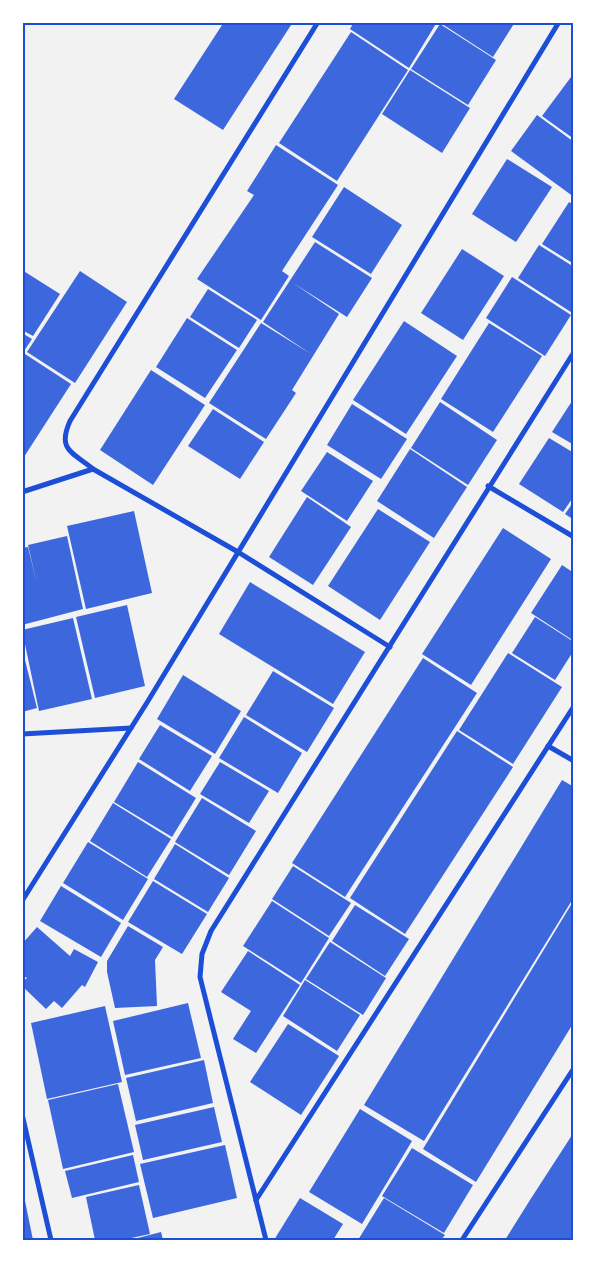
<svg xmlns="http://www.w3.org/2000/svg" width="596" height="1263" viewBox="0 0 596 1263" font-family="'Titillium Web',sans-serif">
	<rect width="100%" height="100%" fill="#f2f2f2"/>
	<g fill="#3d67dc">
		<polygon points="224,22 293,22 223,130 174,99"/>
		<polygon points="354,22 425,22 431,26 426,22 437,22 409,68 350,29"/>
		<polygon points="439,22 515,22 493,57"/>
		<polygon points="440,24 496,60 468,105 411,69"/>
		<polygon points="351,32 408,70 337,181 279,143"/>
		<polygon points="410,70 470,108 442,153 382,114"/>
		<polygon points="574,73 574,139 542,116"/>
		<polygon points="537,115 574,142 574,197 511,151"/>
		<polygon points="276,145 338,185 282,271 289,276 261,320 197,279 254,195 247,191"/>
		<polygon points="507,159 552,187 516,242 472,214"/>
		<polygon points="344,187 402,225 371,274 312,237"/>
		<polygon points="569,202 574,205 574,264 542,244"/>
		<polygon points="315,242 372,278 347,317 293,283 339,314 292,390 296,393 266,439 209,403 261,323 311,354 263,322"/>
		<polygon points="539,245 574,267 574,314 518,278"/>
		<polygon points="462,249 504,276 463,340 421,313"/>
		<polygon points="22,270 60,294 33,336 22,330"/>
		<polygon points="80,271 127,302 75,383 27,352"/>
		<polygon points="512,277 571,315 545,356 486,318"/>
		<polygon points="208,289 257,320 239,348 190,317"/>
		<polygon points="187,318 237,350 205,398 156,367"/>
		<polygon points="404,321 457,356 406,434 353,400"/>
		<polygon points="489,323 542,356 493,432 441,399"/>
		<polygon points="22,333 32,339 22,354"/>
		<polygon points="25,354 71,384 22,460 22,358"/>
		<polygon points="151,370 205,405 153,485 100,450"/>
		<polygon points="574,398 574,445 552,432"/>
		<polygon points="440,402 497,440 468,485 411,448"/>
		<polygon points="352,404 407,439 381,479 327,445"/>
		<polygon points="213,409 264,442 240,479 188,446"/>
		<polygon points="549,438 574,453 574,496 563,512 519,484"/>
		<polygon points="410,449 467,487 434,538 377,501"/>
		<polygon points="327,452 373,481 347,521 301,491"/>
		<polygon points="307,497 351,527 313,585 269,557"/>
		<polygon points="574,501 574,520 565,514"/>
		<polygon points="378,509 430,542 380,620 328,586"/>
		<polygon points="134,511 152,593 86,609 67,526"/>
		<polygon points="503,528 551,559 471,685 422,654"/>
		<polygon points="67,536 83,609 22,625 22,548 28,547 37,584 28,545"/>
		<polygon points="562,565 574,573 574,641 531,613"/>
		<polygon points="250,582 365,652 333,704 219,634"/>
		<polygon points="127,605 145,686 95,698 76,617"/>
		<polygon points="535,617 574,642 574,650 555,680 512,653"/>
		<polygon points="73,618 92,699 39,711 22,630"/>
		<polygon points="22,648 37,708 22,712"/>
		<polygon points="508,653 562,687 513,764 459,730"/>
		<polygon points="423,658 477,693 345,897 292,863"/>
		<polygon points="273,671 334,708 307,752 246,715"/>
		<polygon points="183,675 241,711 215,754 157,719"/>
		<polygon points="244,717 302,753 278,793 219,758"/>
		<polygon points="160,725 212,756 190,791 139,759"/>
		<polygon points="457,731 513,767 405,934 350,898"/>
		<polygon points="138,762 196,798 172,837 114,802"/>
		<polygon points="220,762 269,791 249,823 200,794"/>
		<polygon points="562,780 574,787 574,897 424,1141 364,1105"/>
		<polygon points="202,798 256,831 229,875 175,842"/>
		<polygon points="113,803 171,839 147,877 90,841"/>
		<polygon points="88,842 148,879 123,920 63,883"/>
		<polygon points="175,844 229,878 208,912 154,879"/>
		<polygon points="293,866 351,903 329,936 272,899"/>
		<polygon points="153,881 207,914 182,954 128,922"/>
		<polygon points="61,886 121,923 101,957 40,921"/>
		<polygon points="574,900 574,1022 476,1182 423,1149"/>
		<polygon points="272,901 329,938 301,983 243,946"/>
		<polygon points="355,905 409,939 385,976 332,941"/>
		<polygon points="128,926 163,947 155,960 157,1006 115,1008 107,972 107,961"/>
		<polygon points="37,927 70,956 74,949 98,962 85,987 82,985 62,1008 54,1001 46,1009 22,986 22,982 27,978 22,975 22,944"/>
		<polygon points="330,942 386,978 363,1015 306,979"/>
		<polygon points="248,951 300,985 256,1053 233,1039 251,1011 221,992"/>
		<polygon points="305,980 360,1015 337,1051 283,1016"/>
		<polygon points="188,1003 201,1058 125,1075 113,1021"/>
		<polygon points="105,1006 122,1082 47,1099 31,1023"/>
		<polygon points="288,1024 339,1056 301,1115 250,1082"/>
		<polygon points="204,1060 213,1103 136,1121 126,1078"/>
		<polygon points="118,1084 134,1152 63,1169 48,1100"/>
		<polygon points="214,1107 222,1142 143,1160 135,1125"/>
		<polygon points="360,1109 412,1141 362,1224 309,1192"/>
		<polygon points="574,1132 574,1240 505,1240 530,1200"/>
		<polygon points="225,1145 237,1198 153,1218 140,1164"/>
		<polygon points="412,1148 473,1185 444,1233 382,1196"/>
		<polygon points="133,1155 139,1182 72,1198 65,1171"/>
		<polygon points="139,1185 150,1234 122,1240 95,1240 86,1197"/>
		<polygon points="23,1191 33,1240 22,1240"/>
		<polygon points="300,1198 343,1224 333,1240 274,1240"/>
		<polygon points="384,1198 445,1235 441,1240 358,1240"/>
		<polygon points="161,1232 163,1240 130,1240"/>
	</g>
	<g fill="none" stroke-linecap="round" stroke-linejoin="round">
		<g stroke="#1d4ed8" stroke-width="5">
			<polyline points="93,469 238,552 390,647"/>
			<polyline points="488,486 574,537"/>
			<path d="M22,492L93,469C72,452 57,450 70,421L318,22"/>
			<polyline points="22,734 131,728"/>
			<polyline points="548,746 574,761"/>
			<polyline points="22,901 148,701 559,22"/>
			<polyline points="22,1114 51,1240"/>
			<polyline points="256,1200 574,706"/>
			<polyline points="266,1240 200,977 202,954 211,931 574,352"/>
			<polyline points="462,1240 574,1068"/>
		</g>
	</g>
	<rect width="596" height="1263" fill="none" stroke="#ffffff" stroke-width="48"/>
	<rect x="24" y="24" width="548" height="1215" fill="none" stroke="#1d4ed8" stroke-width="2"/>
</svg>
